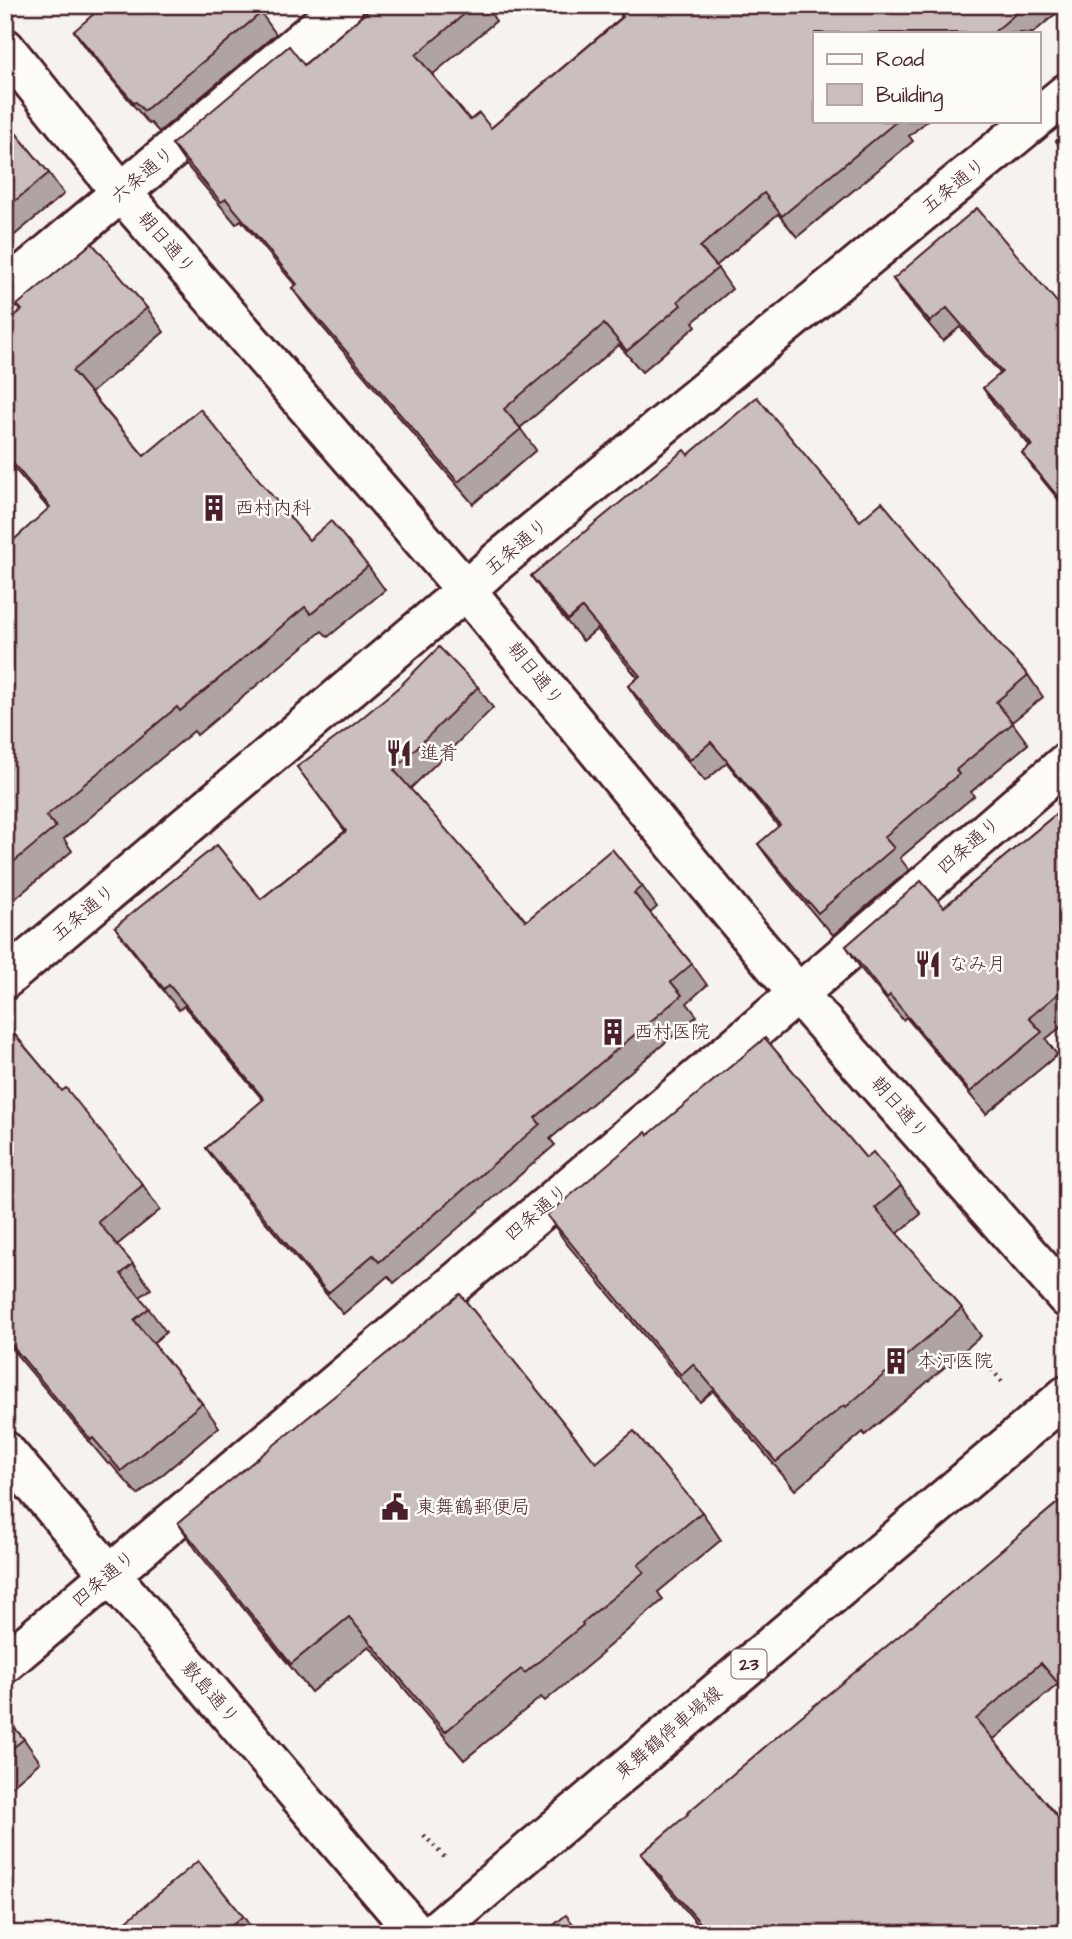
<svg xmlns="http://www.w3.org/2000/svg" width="1072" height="1939" viewBox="0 0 1072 1939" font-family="'Architects Daughter','Klee One',sans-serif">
	<rect width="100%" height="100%" fill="#f6f3ef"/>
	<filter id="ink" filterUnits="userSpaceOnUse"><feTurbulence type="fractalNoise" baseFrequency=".0143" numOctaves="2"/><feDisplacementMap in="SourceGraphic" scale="14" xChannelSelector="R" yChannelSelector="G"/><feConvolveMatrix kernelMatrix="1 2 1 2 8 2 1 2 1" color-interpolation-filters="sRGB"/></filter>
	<g filter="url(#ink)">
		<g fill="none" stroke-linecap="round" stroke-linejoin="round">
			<defs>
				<g id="minor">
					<polyline points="5,290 344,5"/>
					<polyline points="5,1663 832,965 1067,762"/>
				</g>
				<g id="tertiary">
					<polyline points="5,48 121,192 466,590 797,993 1067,1298"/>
					<polyline points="1039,116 1067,93"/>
					<polyline points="5,979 466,590 498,561 1033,121"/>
					<polyline points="5,1451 417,1934"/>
				</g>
				<polyline id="primary" points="432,1934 1067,1395"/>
			</defs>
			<use href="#minor" stroke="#4a1f2b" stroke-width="44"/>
			<use href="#tertiary" stroke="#4a1f2b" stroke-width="44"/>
			<use href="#primary" stroke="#4a1f2b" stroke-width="44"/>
			<g stroke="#4a1f2b" stroke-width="4.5" stroke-dasharray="2 5" stroke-linecap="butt">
				<polyline points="987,1364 1005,1385"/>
				<polyline points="424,1835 447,1860"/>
			</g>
			<use href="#minor" stroke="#fdfcf7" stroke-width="38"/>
			<use href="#tertiary" stroke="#fdfcf7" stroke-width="38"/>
			<use href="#primary" stroke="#fdfcf7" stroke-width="38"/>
		</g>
		<g fill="#afa4a3" stroke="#4a1f2b" stroke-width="2">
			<polygon points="375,5 485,5 496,21 432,75 470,120 491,128 622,17 622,15 614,5 1066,5 1033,33 815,33 815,121 927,121 909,136 913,141 797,237 778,214 716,266 732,289 693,322 696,326 642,372 619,345 520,428 536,450 473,504 307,309 292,288 295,285 241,220 236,224 187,166 172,144 304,65"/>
			<polygon points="261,13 276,34 159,132 151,123 149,124 89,52 74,31"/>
			<polygon points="5,120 49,173 64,194 5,243"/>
			<polygon points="893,279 1067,314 1067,510 1035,471 1022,453 1030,446 996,407 983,388 1001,374 960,327 943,341 906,297"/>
			<polygon points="17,305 147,308 164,332 91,393 144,456 309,540 368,566 385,590 328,637 322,631 197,735 194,731 64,839 72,851 5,907 5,548 49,509 13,467 5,475 5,324 21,311"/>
			<polygon points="688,455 860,521 997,642 1028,675 1043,697 1012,722 1028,744 971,792 974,796 900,858 909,870 833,935 824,924 823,925 774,866 758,844 779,827 727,763 705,781 643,708 628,686 638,678 597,629 583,641 547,598 531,576"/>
			<polygon points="478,687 493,708 410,789 526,921 642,886 657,907 650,913 692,964 707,985 687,1003 697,1016 550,1139 555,1145 394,1283 388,1276 343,1314 221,1169 206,1148 263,1100 184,1006 179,1010 130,948 115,927 261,899 345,831 297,767"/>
			<polygon points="1067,805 1067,1022 1046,1039 1057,1055 986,1114 906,1017 903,1020 861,969 846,946 944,907"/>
			<polygon points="5,1023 62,1091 143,1185 160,1210 117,1245 133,1264 151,1289 140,1297 166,1332 153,1343 202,1403 219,1427 138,1495 110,1463 108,1464 5,1341"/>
			<polygon points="648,1135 866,1158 901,1186 921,1214 897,1234 962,1308 981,1336 865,1435 863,1432 795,1490 713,1391 700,1402 566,1243 547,1215"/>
			<polygon points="596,1463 702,1512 721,1540 658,1592 663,1600 602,1652 603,1653 545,1701 541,1697 464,1760 369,1646 311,1692 197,1551 178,1523"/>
			<polygon points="1067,1495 1067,1697 1057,1685 993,1740 699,1926 657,1876 641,1854"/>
			<polygon points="5,1717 24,1739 40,1762 5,1792"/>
			<polygon points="5,1856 15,1870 5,1879"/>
			<polygon points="243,1916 256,1934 111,1934"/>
		</g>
		<g fill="#cbbfbe" stroke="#4a1f2b" stroke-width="2">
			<polygon points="104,5 255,5 261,13 144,111 136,102 134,103 74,31"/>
			<polygon points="375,5 475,5 416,55 470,120 479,113 491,128 623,17 621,16 624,13 617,5 1026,5 993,33 815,33 815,121 897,121 782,216 764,193 700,247 718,268 678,301 681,305 627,351 604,324 504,409 521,429 458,482 292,288 297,284 226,199 221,202 172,144 289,46 304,65"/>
			<polygon points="5,120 49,173 5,209"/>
			<polygon points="1067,131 1067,154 1056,141"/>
			<polygon points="977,208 1067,314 1067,500 1063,503 1022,453 1032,445 983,388 1002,372 947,308 930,322 893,279"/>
			<polygon points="92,243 147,308 72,371 144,456 200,409 309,540 331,521 368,566 311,614 305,607 180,711 177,707 46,816 56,827 5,869 5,548 50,507 5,454 5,324 22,310 17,305"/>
			<polygon points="757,397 860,521 882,502 997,642 1028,675 996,702 1013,723 956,770 959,774 884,837 894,848 818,913 809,902 808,903 758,844 780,825 711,742 690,760 628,686 640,676 582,608 568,620 531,576 684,450 688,455"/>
			<polygon points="439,647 478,687 394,770 526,921 612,849 642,886 634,893 692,964 671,982 682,995 535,1118 540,1124 379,1262 373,1255 328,1293 206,1148 264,1099 169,985 164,989 115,927 217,845 261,899 346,831 297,767 357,722 400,686"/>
			<polygon points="1067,805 1067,986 1029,1018 1042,1032 970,1092 890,995 887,998 846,946 921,881 944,907"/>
			<polygon points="5,1023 62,1091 66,1088 143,1185 98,1222 133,1264 121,1274 149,1308 134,1320 202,1403 121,1471 93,1438 91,1440 5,1337"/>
			<polygon points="765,1038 866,1158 873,1152 901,1186 875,1208 962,1308 846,1407 844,1405 776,1462 693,1364 681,1375 547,1215 646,1132 648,1135"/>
			<polygon points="460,1294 596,1463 634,1431 702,1512 638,1565 644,1572 582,1623 583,1625 525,1673 521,1669 445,1732 349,1617 291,1664 178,1523"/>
			<polygon points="1067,1495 1067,1694 1041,1663 976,1719 1067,1828 1067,1934 689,1934 701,1924 641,1854 688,1814 687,1813 799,1718 904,1632"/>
			<polygon points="5,1717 24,1739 5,1754"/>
			<polygon points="198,1861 243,1916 222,1934 111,1934"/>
			<polygon points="566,1915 581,1934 543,1934"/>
		</g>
	</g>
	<defs>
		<symbol id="building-bare" viewBox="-9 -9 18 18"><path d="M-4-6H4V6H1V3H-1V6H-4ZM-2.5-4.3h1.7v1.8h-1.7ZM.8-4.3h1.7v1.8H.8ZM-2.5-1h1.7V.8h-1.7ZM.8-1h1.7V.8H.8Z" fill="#4a1f2b" stroke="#fdfcf7" stroke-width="2.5" paint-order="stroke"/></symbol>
		<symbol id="restaurant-bare" viewBox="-9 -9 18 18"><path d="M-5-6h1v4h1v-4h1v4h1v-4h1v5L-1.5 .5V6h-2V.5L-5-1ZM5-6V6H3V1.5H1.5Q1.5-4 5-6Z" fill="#4a1f2b" stroke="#fdfcf7" stroke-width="2.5" paint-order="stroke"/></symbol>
		<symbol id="civic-bare" viewBox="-9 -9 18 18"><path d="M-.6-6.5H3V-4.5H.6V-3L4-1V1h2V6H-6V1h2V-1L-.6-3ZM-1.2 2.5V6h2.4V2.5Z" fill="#4a1f2b" stroke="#fdfcf7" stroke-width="2.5" paint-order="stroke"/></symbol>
	</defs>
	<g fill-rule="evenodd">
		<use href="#building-bare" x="195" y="489" width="38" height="38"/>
		<use href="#restaurant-bare" x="380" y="734" width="38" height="38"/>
		<use href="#restaurant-bare" x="909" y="945" width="38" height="38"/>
		<use href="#building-bare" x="594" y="1013" width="38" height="38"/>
		<use href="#building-bare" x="877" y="1342" width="38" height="38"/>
		<use href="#civic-bare" x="376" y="1488" width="38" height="38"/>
	</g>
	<g text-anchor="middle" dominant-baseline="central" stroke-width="5" stroke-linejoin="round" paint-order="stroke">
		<rect fill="#fdfcf7" stroke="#806168" stroke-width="2" x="731.5" y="1649.5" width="35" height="29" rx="5"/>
		<g font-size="18" font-weight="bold" fill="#4a1f2b">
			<text x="749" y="1664">23</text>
		</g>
		<g font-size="19" fill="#4a1f2b" stroke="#fdfcf7">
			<text transform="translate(143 175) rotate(-40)">六条通り</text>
			<text transform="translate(954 186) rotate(-39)">五条通り</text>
			<text transform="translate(166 243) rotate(49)">朝日通り</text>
			<text transform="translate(517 547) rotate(-40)">五条通り</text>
			<text transform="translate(535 674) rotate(51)">朝日通り</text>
			<text transform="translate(969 846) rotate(-41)">四条通り</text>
			<text transform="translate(84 913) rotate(-40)">五条通り</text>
			<text transform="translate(899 1108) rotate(49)">朝日通り</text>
			<text transform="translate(537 1213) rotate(-40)">四条通り</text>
			<text transform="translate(104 1579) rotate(-40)">四条通り</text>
			<text transform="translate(210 1693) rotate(49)">敷島通り</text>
			<text transform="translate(669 1733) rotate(-40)">東舞鶴停車場線</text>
		</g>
		<g font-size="19" fill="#4a1f2b" stroke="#fdfcf7" text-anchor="start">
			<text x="235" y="508">西村内科</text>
			<text x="420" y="753">進肴</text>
			<text x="949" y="964">なみ月</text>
			<text x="634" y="1032">西村医院</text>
			<text x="917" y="1361">本河医院</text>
			<text x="416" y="1507">東舞鶴郵便局</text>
		</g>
	</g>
	<rect width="1072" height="1939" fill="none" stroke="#fdfcf7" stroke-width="28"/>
	<rect x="14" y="14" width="1044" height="1911" fill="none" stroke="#4a1f2b" stroke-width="2.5" filter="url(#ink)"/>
	<rect x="813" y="32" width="228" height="91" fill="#fdfcf7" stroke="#b5a4a5" stroke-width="2"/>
	<rect x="827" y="54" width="35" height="10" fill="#fdfcf7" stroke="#b5a4a5" stroke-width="2"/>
	<text x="876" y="66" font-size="21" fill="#4a1f2b">Road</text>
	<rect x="827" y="84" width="35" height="21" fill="#cbbfbe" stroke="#b5a4a5" stroke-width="2"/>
	<text x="876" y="102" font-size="21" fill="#4a1f2b">Building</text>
</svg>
